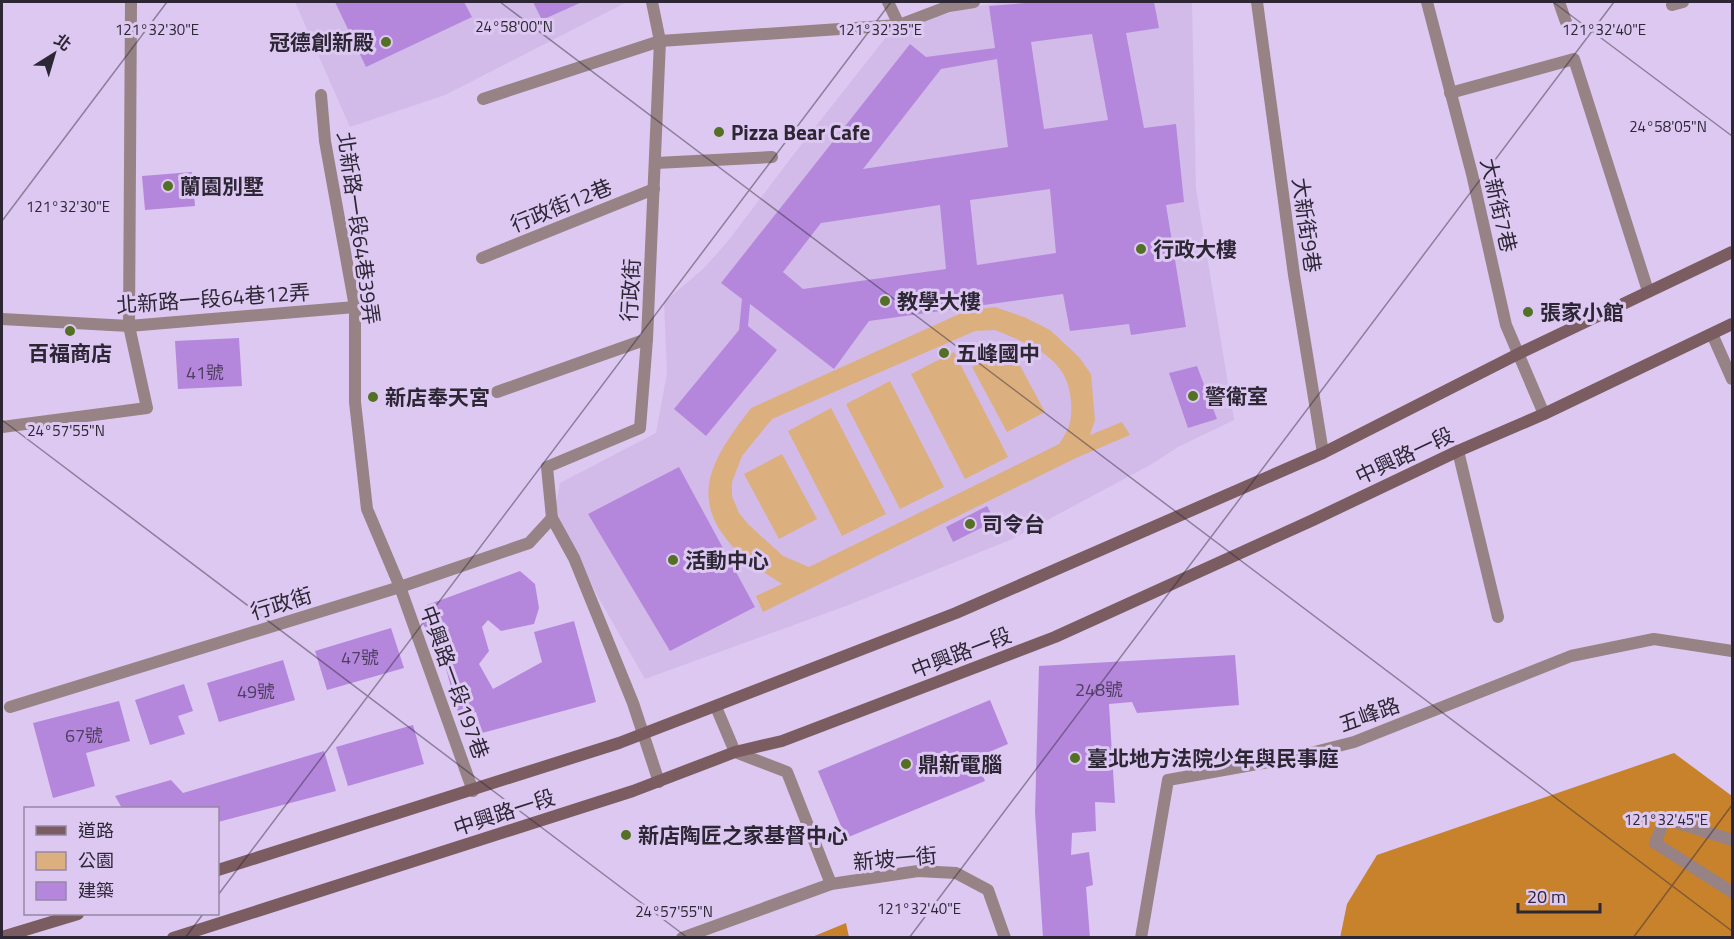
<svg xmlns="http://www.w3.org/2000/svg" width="1734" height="939" viewBox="0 0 1734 939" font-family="'Titillium Web','Noto Sans TC',sans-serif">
	<rect width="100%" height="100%" fill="#dcc8f0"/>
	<g fill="#d2bbe9">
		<polygon points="295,2 627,2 445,95 350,127"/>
		<polygon points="1007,2 1192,2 1196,189 1234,420 1178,447 1152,464 1010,540 846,606 645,679 598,597 559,518 556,504 560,483 656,433 667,373 664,302 703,269 728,241 794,154 890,32 908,24 976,6"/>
	</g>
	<g fill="#dcaf7f" fill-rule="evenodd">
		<path d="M995,307L1024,317L1050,330L1079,357L1091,374L1095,420L1090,435L1122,422L1130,435L1076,458L763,612L756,596L782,584C768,574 752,566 740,554C684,500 712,459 751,408L966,311ZM995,330C1031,345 1068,357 1071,401C1072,421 1070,428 1059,444L809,567L783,556L748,524L739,513L732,496V482L742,456L772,419L975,331Z"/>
		<polygon points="1010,347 1045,412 1007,432 972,367"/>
		<polygon points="954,352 1008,457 965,479 911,374"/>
		<polygon points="890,381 944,487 900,509 846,404"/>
		<polygon points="831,408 886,514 842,536 788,431"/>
		<polygon points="782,454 817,519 779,539 744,474"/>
	</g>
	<g fill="#c7822b">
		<polygon points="1674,753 1732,796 1732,937 1340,938 1347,904 1377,855"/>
		<polygon points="846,923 849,937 812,937"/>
	</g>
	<g fill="#b487dc" fill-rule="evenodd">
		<polygon points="335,2 464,2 472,17 366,67"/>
		<polygon points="533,2 582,2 542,20"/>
		<path d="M1038,2H1154L1159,28L1126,33L1144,128L1176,124L1184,202L1166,205L1186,327L1131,335L1129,324L1070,331L1063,294L869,321L834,369L750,304L748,326L777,350L706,436L674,409L739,330L742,299L721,283L910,44L926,57L995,48L989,6ZM1092,34L1108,120L1044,129L1031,42ZM997,59L1008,147L863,169L941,69ZM1050,189L1056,253L977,265L970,200ZM940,205L946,269L803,289L783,272L821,223Z"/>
		<polygon points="192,172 195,206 145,210 142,176"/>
		<polygon points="239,338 242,386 178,389 175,341"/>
		<polygon points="1197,366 1217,419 1188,428 1169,373"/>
		<polygon points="679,467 755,607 670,651 588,514"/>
		<polygon points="987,506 995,521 953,542 946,527"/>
		<polygon points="520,571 535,584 539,608 534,624 501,631 488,620 482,627 489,651 479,664 493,689 542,662 534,632 574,621 596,702 482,733 476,712 459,717 444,661 423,624 427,605"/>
		<polygon points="391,628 404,668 327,690 315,651"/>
		<polygon points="1235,655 1239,705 1137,713 1132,702 1109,704 1115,803 1095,802 1096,831 1072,833 1071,855 1089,852 1093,885 1086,887 1090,938 1043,938 1035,812 1039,666"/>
		<polygon points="283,660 295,700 219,722 207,683"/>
		<polygon points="184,684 193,711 178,716 185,734 150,745 135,700"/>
		<polygon points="990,700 1008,744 975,758 985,781 846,838 818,771"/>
		<polygon points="119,701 130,741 86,753 95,786 53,798 33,723"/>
		<polygon points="413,725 424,764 348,786 336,747"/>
		<polygon points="324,751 336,791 218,822 218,808 122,808 115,796 171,780 183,793"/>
	</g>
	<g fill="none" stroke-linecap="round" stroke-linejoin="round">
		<g stroke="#978285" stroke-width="12">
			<polyline points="1559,2 1566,22"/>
			<polyline points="1672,5 1683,2"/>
			<polyline points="1450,93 1574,59 1648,291"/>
			<polyline points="321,95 325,141 355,307 355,402 367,509 400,587 473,791"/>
			<polyline points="483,99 660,41"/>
			<polyline points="656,163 772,157"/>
			<polyline points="482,258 654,189"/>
			<polyline points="2,319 129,326 355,307"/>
			<polyline points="1712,334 1732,379"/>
			<polyline points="497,392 647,339"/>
			<polyline points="2,427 147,408 129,326 131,2"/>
			<polyline points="1458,451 1498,617"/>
			<polyline points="10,707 400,587 529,543 552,518"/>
			<polyline points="1732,840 1665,819 1655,843 1732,892"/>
			<polyline points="682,938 831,884"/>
		</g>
		<g stroke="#978285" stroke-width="12">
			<polyline points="652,2 660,41 647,339 640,428 547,467 552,518 574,558 633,703 659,782"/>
			<polyline points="888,2 899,25"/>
			<polyline points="1257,2 1294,275 1323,453"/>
			<polyline points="1427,2 1472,174 1506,325 1544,414"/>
			<polyline points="660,41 899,25 949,6 974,2"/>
			<polyline points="716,707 735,752 787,772 831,884 918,871 956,873 988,890 1005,938"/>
			<polyline points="1141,938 1168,780 1291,758 1354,742 1571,656 1654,639 1732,651"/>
		</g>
		<g stroke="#7a5c61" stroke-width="12">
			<polyline points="218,870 619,743 956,613 1323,453 1518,354 1732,252"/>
			<polyline points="2,937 78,914"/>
			<polyline points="173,938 633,791 735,752 782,741 1055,637 1313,520 1458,451 1544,414 1732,324"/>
		</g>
	</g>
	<path fill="none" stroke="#2d2635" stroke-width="1.5" stroke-opacity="0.45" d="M500,2L1732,931M1553,2L1732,136M2,221L167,2M2,420L688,938M218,895L891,2M185,938L203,914M909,938L1614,2M1633,938L1732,805"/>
	<g fill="#547024" stroke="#dcc8f0" stroke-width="2">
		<circle cx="386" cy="42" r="6"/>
		<circle cx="719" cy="132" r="6"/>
		<circle cx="168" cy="186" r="6"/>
		<circle cx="1141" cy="249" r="6"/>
		<circle cx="885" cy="301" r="6"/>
		<circle cx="1528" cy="312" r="6"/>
		<circle cx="70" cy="331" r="6"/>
		<circle cx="944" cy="353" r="6"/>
		<circle cx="1193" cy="396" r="6"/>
		<circle cx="373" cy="397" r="6"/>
		<circle cx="970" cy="524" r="6"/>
		<circle cx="673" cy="560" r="6"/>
		<circle cx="1075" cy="758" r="6"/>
		<circle cx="906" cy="764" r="6"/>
		<circle cx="626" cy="835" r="6"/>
	</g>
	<g text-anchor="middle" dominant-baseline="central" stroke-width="6" stroke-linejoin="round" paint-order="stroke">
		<g font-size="18" fill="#4f3e5f">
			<text x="205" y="372">41號</text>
			<text x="360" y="657">47號</text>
			<text x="1099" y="689">248號</text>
			<text x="256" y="691">49號</text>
			<text x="84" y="735">67號</text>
		</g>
		<g font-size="21" font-weight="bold" fill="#2d2635" stroke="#dcc8f0" text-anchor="start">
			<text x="374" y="42" text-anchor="end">冠德創新殿</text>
			<text x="731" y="132">Pizza Bear Cafe</text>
			<text x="180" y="186">蘭園別墅</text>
			<text x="1153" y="249">行政大樓</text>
			<text x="897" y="301">教學大樓</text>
			<text x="1540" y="312">張家小館</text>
			<text x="70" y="353" text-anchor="middle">百福商店</text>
			<text x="956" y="353">五峰國中</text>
			<text x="1205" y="396">警衛室</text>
			<text x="385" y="397">新店奉天宮</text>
			<text x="982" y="524">司令台</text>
			<text x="685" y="560">活動中心</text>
			<text x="1087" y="758">臺北地方法院少年與民事庭</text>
			<text x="918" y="764">鼎新電腦</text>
			<text x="638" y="835">新店陶匠之家基督中心</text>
		</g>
		<g font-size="21" fill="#2d2635" stroke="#dcc8f0">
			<text transform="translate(561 205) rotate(-22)">行政街12巷</text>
			<text transform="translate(1499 205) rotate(77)">大新街7巷</text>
			<text transform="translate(1307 225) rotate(82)">大新街9巷</text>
			<text transform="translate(359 228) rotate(82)">北新路一段64巷39弄</text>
			<text transform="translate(630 290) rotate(-87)">行政街</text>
			<text transform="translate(213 298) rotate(-4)">北新路一段64巷12弄</text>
			<text transform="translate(1404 455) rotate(-25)">中興路一段</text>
			<text transform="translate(281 603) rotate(-17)">行政街</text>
			<text transform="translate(961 652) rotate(-21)">中興路一段</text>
			<text transform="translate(455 682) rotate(70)">中興路一段197巷</text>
			<text transform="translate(1369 714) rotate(-20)">五峰路</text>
			<text transform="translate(504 812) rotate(-18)">中興路一段</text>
			<text transform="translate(895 858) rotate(-5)">新坡一街</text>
		</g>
	</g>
	<g font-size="15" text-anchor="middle" fill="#2d2635" stroke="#dcc8f0" stroke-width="6" stroke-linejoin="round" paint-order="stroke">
		<text x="514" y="32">24°58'00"N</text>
		<text x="157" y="35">121°32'30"E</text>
		<text x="880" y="35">121°32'35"E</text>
		<text x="1604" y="35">121°32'40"E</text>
		<text x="1668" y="132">24°58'05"N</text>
		<text x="68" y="212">121°32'30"E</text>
		<text x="66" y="436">24°57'55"N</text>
		<text x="1666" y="825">121°32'45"E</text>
		<text x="919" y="914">121°32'40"E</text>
		<text x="674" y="917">24°57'55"N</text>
	</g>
	<rect width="1734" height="939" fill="none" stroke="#2d2635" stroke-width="6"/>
	<rect x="24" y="807" width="195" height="108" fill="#dcc8f0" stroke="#9687a5" stroke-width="1.5"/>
	<rect x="36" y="826" width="30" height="9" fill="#7a5c61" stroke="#9687a5" stroke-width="1.5"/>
	<text x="78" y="837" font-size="18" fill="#2d2635">道路</text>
	<rect x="36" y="852" width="30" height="18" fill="#dcaf7f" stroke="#9687a5" stroke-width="1.5"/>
	<text x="78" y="867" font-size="18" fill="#2d2635">公園</text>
	<rect x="36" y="882" width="30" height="18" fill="#b487dc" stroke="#9687a5" stroke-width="1.5"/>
	<text x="78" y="897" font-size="18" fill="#2d2635">建築</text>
	<g transform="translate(54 54) rotate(37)" stroke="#dcc8f0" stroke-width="4.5" paint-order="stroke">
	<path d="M0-4.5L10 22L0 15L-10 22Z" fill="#2d2635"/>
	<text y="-9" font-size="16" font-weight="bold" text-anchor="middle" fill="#2d2635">北</text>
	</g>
	<path d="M1518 903v9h82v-9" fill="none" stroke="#2d2635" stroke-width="3"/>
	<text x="1527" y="903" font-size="18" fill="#2d2635" stroke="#dcc8f0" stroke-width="4.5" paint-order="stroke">20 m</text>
</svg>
